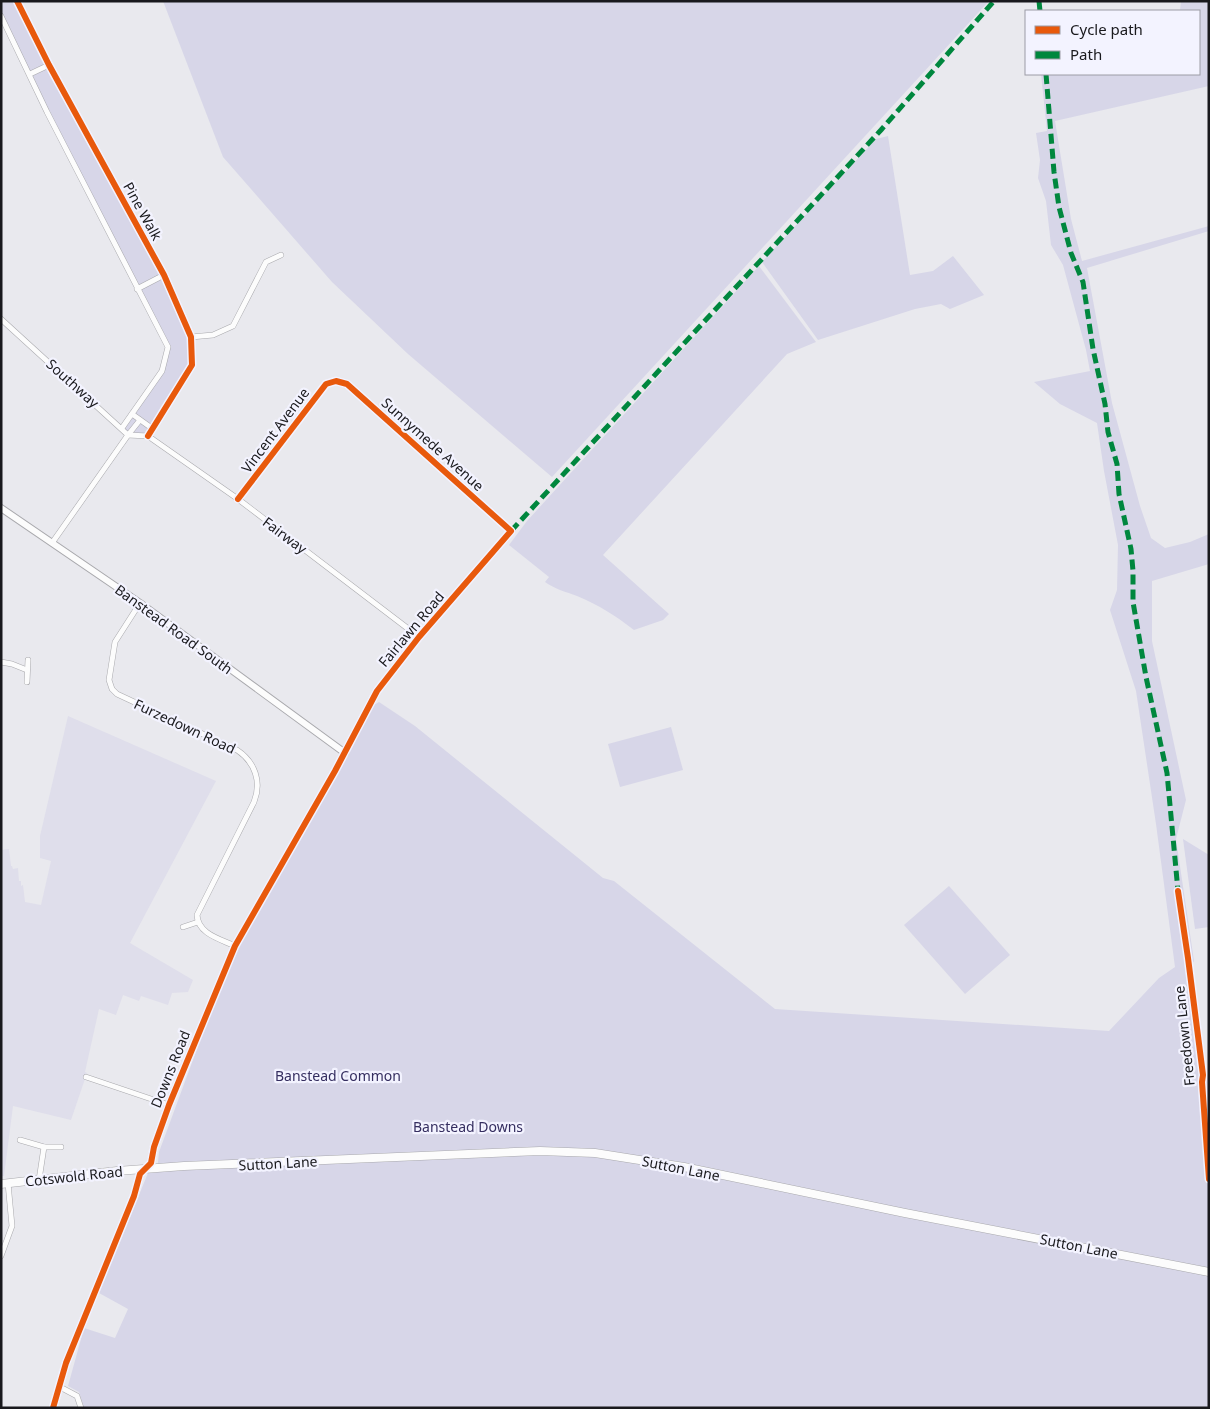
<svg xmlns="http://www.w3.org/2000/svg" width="1210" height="1409" viewBox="0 0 1210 1409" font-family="'Noto Sans',sans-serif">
	<rect width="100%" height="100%" fill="#e9e9ee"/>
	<polygon fill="#dfdeeb" points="68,716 216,781 130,943 193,980 188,992 172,993 168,1005 141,996 139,1001 123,995 116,1015 99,1009 85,1072 87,1073 71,1120 13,1106 4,1176 1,1176 1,850 9,849 11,866 12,866 13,869 18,868 19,881 21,881 21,886 23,885 25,902 41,905 51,861 40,858 40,836"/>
	<g fill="#d7d6e8">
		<polygon points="1,1 17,1 164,275 191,337 192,365 148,436 128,435 122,428 162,371 168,347 1,16"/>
		<polygon points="163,1 989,1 552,477 408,354 332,282 223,157"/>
		<polygon points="1181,1 1209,1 1209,86 1055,121 1071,219 1082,261 1209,226 1209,231 1087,268 1112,403 1140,506 1151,538 1165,548 1190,542 1209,534 1209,564 1152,581 1152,641 1186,800 1176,839 1194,961 1189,968 1202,1066 1209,1077 1209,1408 84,1408 79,1392 68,1386 84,1328 115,1338 128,1309 99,1293 148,1173 157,1172 159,1152 235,946 367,709 379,702 415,726 603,878 614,881 775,1009 1109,1031 1159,978 1175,967 1156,824 1136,691 1110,610 1117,590 1118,545 1104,471 1097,423 1060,404 1034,382 1090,371 1086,350 1063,265 1051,245 1046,201 1038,178 1040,160 1036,133 1047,131 1041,74 1199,74 1199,11 1176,11 1180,10"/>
		<polygon points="888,136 910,275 933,271 953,256 984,295 950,309 941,304 915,309 818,340 762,262 876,139"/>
		<path d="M759,266L816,342L787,354L603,555L669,614L663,620L634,630C616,616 599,605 577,596C566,592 555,589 545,582L549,577L509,545L527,521Z"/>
		<polygon points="671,727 683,770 620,787 608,744"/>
		<polygon points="1183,839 1209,855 1209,927 1195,929"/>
		<polygon points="949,886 1010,955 965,994 904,925"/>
	</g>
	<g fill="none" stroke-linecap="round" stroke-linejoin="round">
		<defs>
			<g id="minor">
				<polyline points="17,1 49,65 164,275 191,337 192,365 148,436"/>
				<polyline points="1,16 47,112 168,347 162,371 122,428"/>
				<polyline points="30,74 49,65"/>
				<polyline points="137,289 164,275"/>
				<polyline points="1,319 128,435 148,436"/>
				<polyline points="191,337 213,335 233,326 266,262 281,255"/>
				<polyline points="132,414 153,429"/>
				<polyline points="148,436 238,499 419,637"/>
				<polyline points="238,499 326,384 336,381 347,384 511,531"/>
				<polyline points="52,543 128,435 140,420"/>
				<path d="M140,603L115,642L109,680L112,689L117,694L237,750C255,762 262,782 254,802L197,915C198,934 220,939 235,946"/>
				<polyline points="1,662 12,664 27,670"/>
				<polyline points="27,682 28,660"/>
				<polyline points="1178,891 1188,958 1203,1075 1202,1082 1209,1179"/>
				<polyline points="183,927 198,922"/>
				<polyline points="86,1077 169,1105"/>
				<polyline points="20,1140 44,1147 61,1147"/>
				<polyline points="39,1180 44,1147"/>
				<polyline points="1,1256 12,1226 8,1183"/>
				<polyline points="60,1387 77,1396 81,1408"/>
			</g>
			<g id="tertiary">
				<polyline points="1,508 140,603 345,753"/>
				<polyline points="53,1408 66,1363 134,1196 140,1174 151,1163 154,1147 169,1105 235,946 335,771 377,691 419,637 511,531"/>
			</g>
			<polyline id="secondary" points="1,1184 117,1171 184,1166 540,1151 595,1153 684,1167 905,1213 1209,1272"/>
		</defs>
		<use href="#minor" stroke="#a9a9ad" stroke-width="6"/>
		<use href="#tertiary" stroke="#a9a9ad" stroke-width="8"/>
		<use href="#secondary" stroke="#a9a9ad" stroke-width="9"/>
		<use href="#minor" stroke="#fcfcfc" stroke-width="5"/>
		<use href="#tertiary" stroke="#fcfcfc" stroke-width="6"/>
		<use href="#secondary" stroke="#fcfcfc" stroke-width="8"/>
		<g stroke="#00873e" stroke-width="5" stroke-dasharray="10 5" stroke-linecap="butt">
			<polyline points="1039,1 1040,11"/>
			<polyline points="1046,74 1054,172 1059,207 1071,253 1083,282 1093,349 1105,404 1108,432 1117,464 1119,494 1131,549 1133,571 1133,602 1146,677 1167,773 1178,891"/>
			<polyline points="511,531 881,130 994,1"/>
		</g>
		<defs>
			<g id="cycleway">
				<polyline points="17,1 49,65 164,275 191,337 192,365 148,436"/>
				<polyline points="1178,891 1188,958 1203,1075 1202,1082 1209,1179"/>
				<polyline points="53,1408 66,1363 134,1196 140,1174 151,1163 154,1147 169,1105 235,946 335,771 377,691 419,637 511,531 347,384 336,381 326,384 238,499"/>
			</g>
		</defs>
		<use href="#cycleway" stroke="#f3f3ff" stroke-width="9"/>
		<use href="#cycleway" stroke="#e8590c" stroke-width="6"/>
	</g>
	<g text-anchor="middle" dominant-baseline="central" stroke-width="4.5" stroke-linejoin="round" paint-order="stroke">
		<g font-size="14" fill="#19191d" stroke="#f3f3ff">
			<text transform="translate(143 211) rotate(61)">Pine Walk</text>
			<text transform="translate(73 383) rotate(42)">Southway</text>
			<text transform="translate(275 430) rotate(-53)">Vincent Avenue</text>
			<text transform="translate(433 444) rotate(42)">Sunnymede Avenue</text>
			<text transform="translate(285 535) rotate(37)">Fairway</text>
			<text transform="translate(174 629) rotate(36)">Banstead Road South</text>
			<text transform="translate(411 629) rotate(-50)">Fairlawn Road</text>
			<text transform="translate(185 726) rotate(25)">Furzedown Road</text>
			<text transform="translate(1184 1036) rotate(-96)">Freedown Lane</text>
			<text transform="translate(170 1069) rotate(-68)">Downs Road</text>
			<text transform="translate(278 1163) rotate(-3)">Sutton Lane</text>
			<text transform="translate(681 1168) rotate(11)">Sutton Lane</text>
			<text transform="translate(74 1176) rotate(-6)">Cotswold Road</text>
			<text transform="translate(1079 1246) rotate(11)">Sutton Lane</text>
		</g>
		<g font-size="14" fill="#352e60" stroke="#f3f3ff">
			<text x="338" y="1075">Banstead Common</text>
			<text x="468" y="1126">Banstead Downs</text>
		</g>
	</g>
	<rect width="1210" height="1409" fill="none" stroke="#19191d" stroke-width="5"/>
	<rect x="1025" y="10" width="175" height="65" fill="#f3f3ff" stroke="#9c9ca5"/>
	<rect x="1035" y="26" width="25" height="8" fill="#e8590c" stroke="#9c9ca5"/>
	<text x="1070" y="35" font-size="15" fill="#19191d">Cycle path</text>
	<rect x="1035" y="51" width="25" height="8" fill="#00873e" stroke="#9c9ca5"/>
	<text x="1070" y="60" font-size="15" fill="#19191d">Path</text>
</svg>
